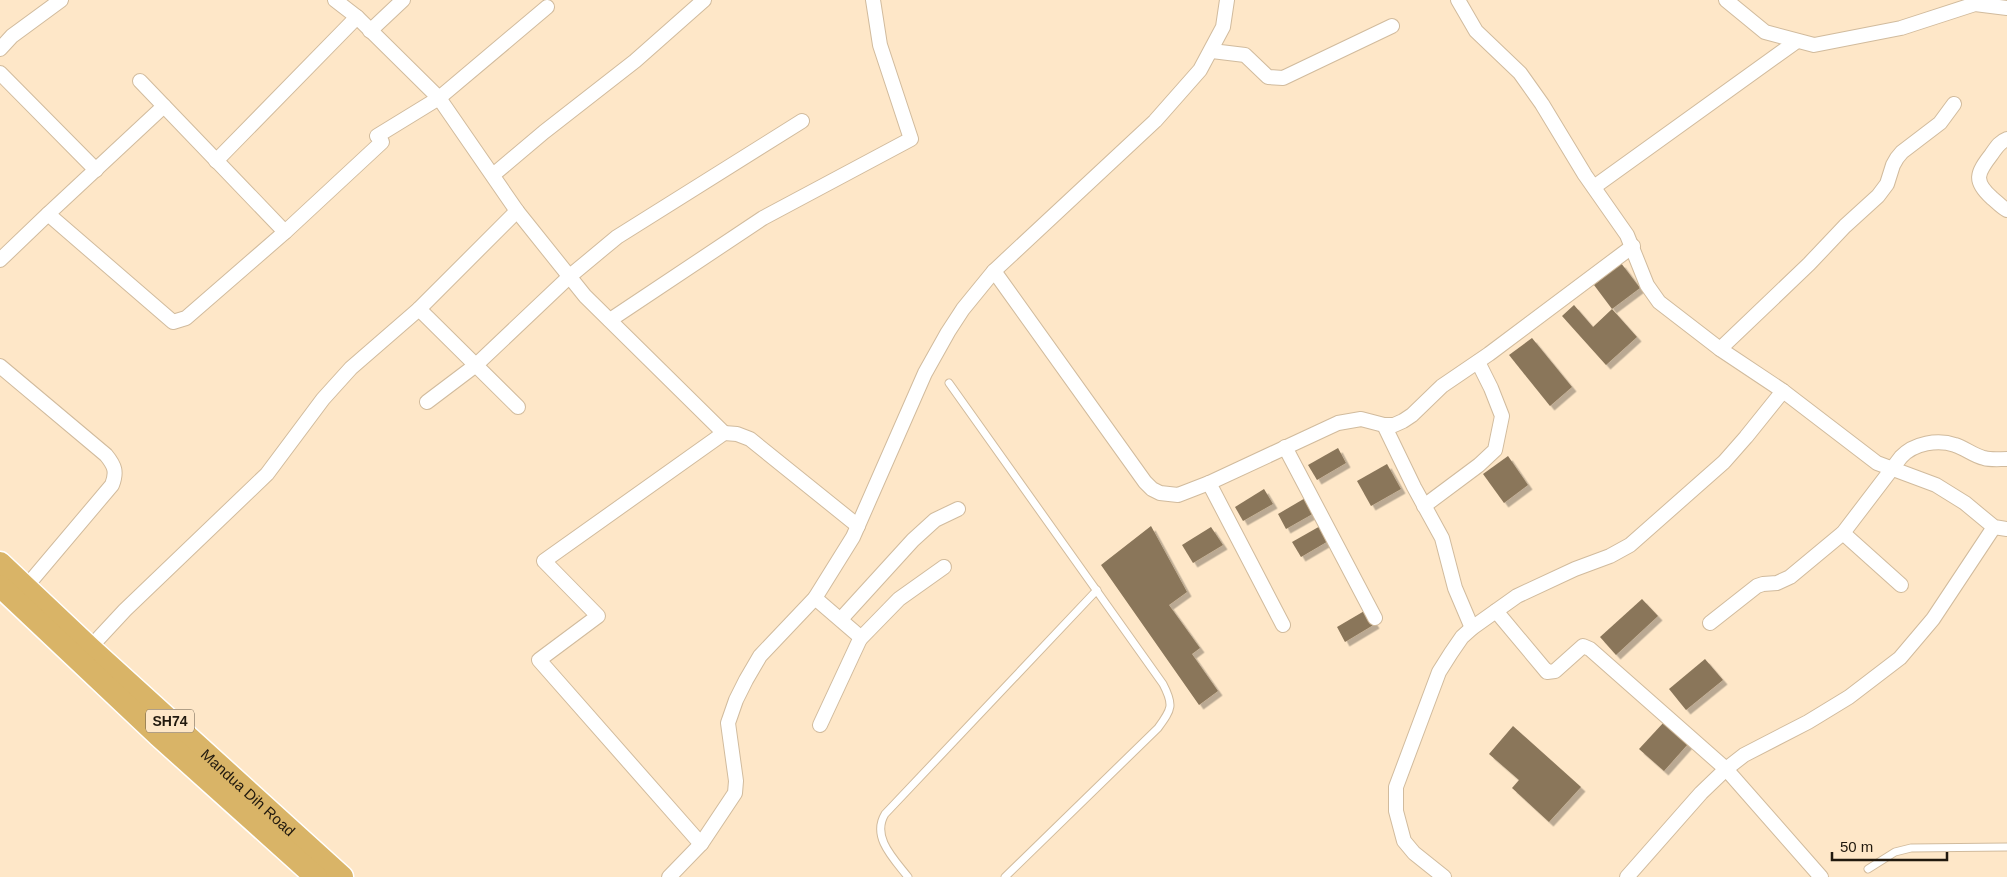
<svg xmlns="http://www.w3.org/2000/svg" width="2007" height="877" viewBox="0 0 2007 877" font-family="Helvetica,sans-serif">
	<defs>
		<filter id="shadow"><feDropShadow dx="4.5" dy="4.5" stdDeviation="0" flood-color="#0004"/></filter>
	</defs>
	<rect width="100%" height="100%" fill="#fee7c8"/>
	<g fill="#8a765a" filter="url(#shadow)">
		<polygon points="1621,263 1640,288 1612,309 1594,285"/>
		<polygon points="1574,305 1593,327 1612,309 1637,337 1606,365 1562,316"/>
		<polygon points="1532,338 1572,387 1550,406 1509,355"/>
		<polygon points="1338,448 1346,463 1317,480 1308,465"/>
		<polygon points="1508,456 1528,485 1504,503 1483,474"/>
		<polygon points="1387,464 1401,489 1371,506 1357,481"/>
		<polygon points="1264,489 1273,504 1243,521 1235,507"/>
		<polygon points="1307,497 1316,512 1286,529 1278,514"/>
		<polygon points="1322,525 1330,540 1301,557 1292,542"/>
		<polygon points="1151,526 1187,592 1169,605 1200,648 1192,654 1218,691 1199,705 1101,565"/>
		<polygon points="1211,527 1223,545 1193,563 1182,545"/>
		<polygon points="1642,599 1658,616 1616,655 1600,637"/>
		<polygon points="1366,610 1375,624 1345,642 1337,627"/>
		<polygon points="1705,659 1723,680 1686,710 1669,689"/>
		<polygon points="1664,722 1688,744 1664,771 1639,749"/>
		<polygon points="1513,726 1581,787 1549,822 1512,788 1519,780 1489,754"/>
	</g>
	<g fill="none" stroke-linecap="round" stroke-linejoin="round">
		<defs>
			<g id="service">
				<path d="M949,383L1163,684C1174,705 1172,709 1158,728L1005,877"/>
				<polyline points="1868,869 1895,852 1911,848 2007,847"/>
				<path d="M908,877C894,859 871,837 885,814L1097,590"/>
			</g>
			<g id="minor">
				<polyline points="335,0 357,17 439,98 517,211 585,296 724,433 544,561 598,616 539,660 701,844"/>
				<polyline points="1458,0 1476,31 1520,73 1542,104 1585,175 1627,235 1647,285 1659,302 1720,349 1783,391 1877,463 1936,485 1965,503 1994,527 2007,529"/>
				<polyline points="1726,0 1765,32 1814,45 1901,28 1975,4 2007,8"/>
				<polyline points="370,31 403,0"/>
				<polyline points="0,49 12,36 61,0"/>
				<polyline points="1212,51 1245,55 1268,77 1283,78 1392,26"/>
				<polyline points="0,73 96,170"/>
				<polyline points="140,81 285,232"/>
				<polyline points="377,136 439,98 547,7"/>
				<path d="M2007,139C1999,142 1996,148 1991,155C1977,173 1973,181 1992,198C1997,202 2001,207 2007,210"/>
				<polyline points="216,161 357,17"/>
				<polyline points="493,175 544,132 635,61 704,0"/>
				<polyline points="1594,187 1797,41"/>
				<polyline points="48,214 164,106"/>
				<polyline points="0,260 48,214 173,322 186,318 285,232 382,142"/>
				<polyline points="994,271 1145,482 1152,489 1160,493 1178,495 1209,483 1338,423 1361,419 1384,425 1394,425 1403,421 1412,415 1442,386 1489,354 1633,246"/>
				<polyline points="419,309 518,407"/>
				<polyline points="610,320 763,218 911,139 880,45 873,0"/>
				<polyline points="1720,349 1809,264 1845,226 1878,196 1887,184 1893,165 1897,158 1902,152 1940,123 1954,104"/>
				<path d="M0,366L106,455C115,466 117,472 112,485L25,588"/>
				<polyline points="427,402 476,365 570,276 617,237 802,121"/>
				<polyline points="1384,425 1414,487 1442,538 1455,588 1472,628"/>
				<polyline points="724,433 737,434 750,439 858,526"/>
				<polyline points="1285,447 1375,618"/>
				<polyline points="1209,483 1283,625"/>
				<polyline points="1424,506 1479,465 1495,450 1502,416 1491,388 1478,362"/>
				<polyline points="1843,533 1901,585"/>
				<polyline points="815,598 858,635 860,639 820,725"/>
				<polyline points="1496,611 1547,672 1555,671 1583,646 1590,649 1726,769 1821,877"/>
				<polyline points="841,619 913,540 935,520 958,509"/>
				<path d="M1710,623L1757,586L1763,584L1777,583L1790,577L1843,533L1901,457C1914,443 1938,439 1955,445C1965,448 1974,456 1984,458C1991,460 1999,459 2007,459"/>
				<polyline points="860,639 899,599 944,567"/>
				<polyline points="85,653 125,610 267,474 323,399 351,368 419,309 517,211"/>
				<polyline points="669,877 701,844 735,793 736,781 728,723 736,700 746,680 760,656 815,598 853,537 925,373 948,332 963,309 994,271 1155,121 1200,70 1223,27 1227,0"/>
				<polyline points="1444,877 1414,853 1404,841 1396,811 1396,787 1439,672 1451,653 1462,637 1472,628 1517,596 1575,569 1610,556 1630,545 1724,462 1746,437 1783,391"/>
				<polyline points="1627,877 1701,793 1726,769 1744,755 1808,722 1849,697 1900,658 1933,619 1994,527"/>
			</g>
			<g id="primary">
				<path id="s1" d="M0,563L90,648L342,877"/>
				<polyline points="0,586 158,735 316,877"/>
			</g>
		</defs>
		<use href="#service" stroke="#d1bb9d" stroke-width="9"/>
		<use href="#minor" stroke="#d1bb9d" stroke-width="16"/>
		<use href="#primary" stroke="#fff" stroke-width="25"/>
		<use href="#service" stroke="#fff" stroke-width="7"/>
		<use href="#minor" stroke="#fff" stroke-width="14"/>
		<use href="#primary" stroke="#d9b467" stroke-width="22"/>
	</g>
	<g text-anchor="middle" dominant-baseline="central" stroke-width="5" stroke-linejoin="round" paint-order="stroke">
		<rect fill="#fee7c8" stroke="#635746" stroke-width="1" x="146" y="709.5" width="48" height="23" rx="4"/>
		<g font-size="14" font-weight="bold" fill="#21190e">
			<text x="170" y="721">SH74</text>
		</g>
		<g font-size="15" fill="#21190e" stroke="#fee7c8">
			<text stroke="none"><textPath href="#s1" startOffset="338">Mandua Dih Road</textPath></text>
		</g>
	</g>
	<path d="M1832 852v8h115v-8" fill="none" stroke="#21190e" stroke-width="2.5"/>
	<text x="1840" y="852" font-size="15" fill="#21190e" stroke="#fee7c8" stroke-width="4" paint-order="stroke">50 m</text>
</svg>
